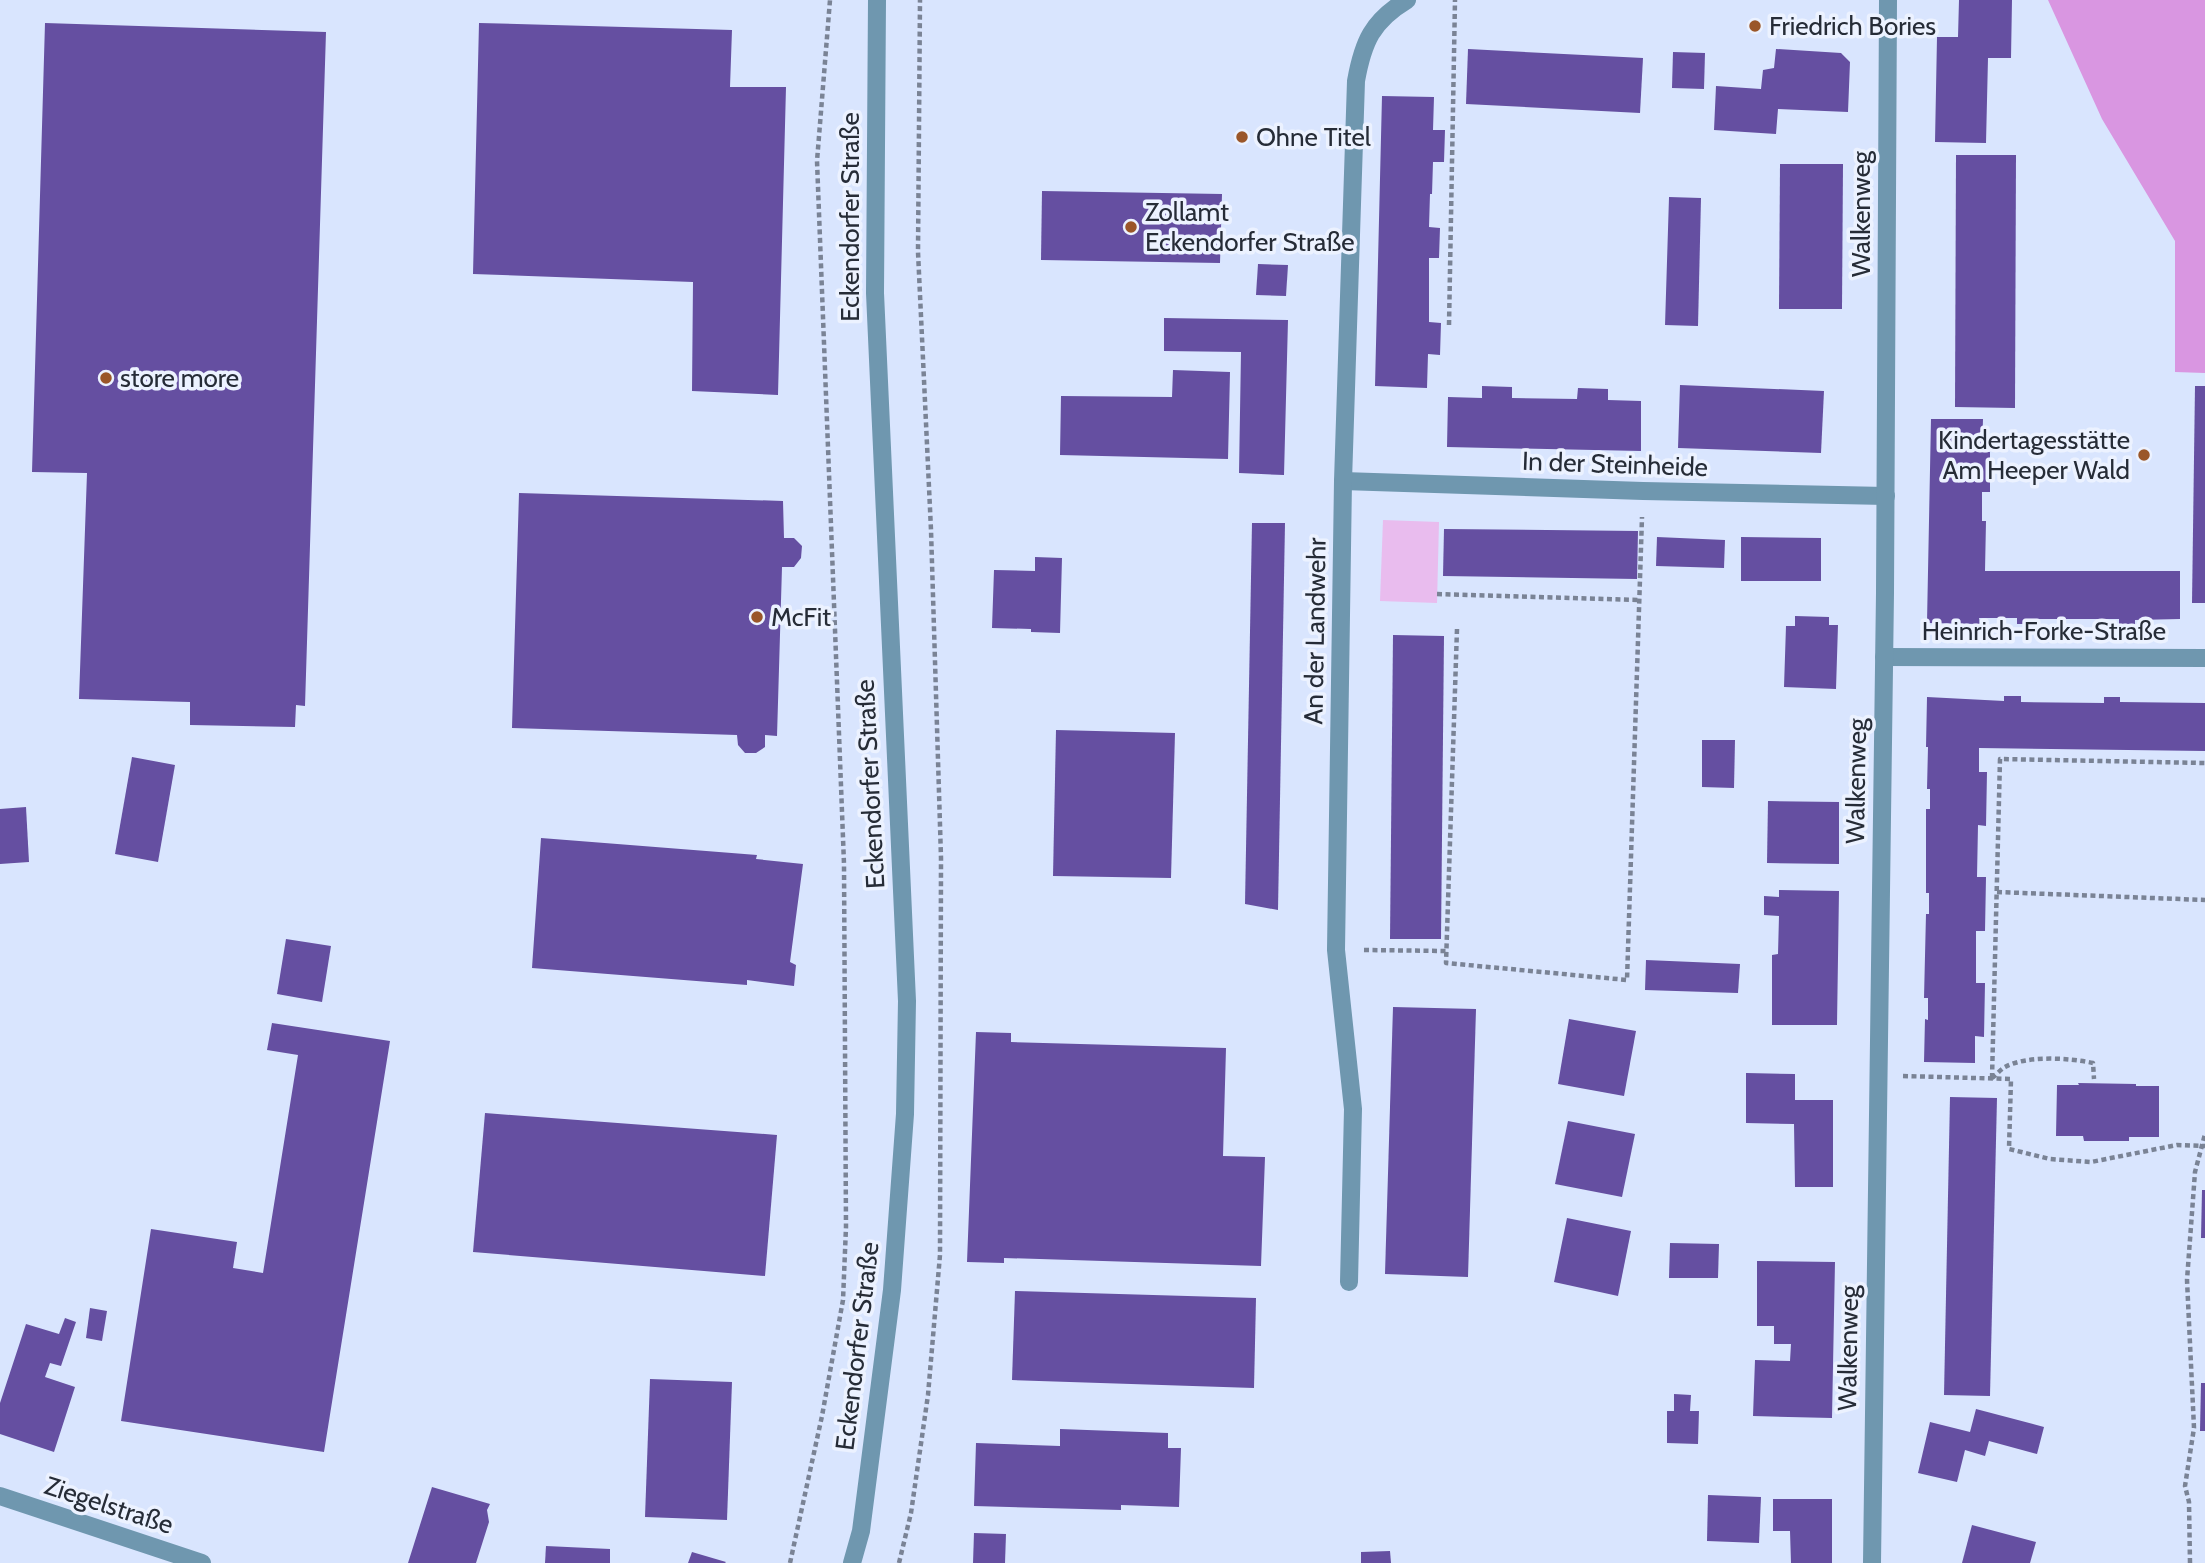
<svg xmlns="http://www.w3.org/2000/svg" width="2205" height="1563" viewBox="0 0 2205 1563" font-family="Cabin,sans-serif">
	<rect width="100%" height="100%" fill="#d9e5fe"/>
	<polygon fill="#e9bcee" points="1383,520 1439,522 1437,603 1380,601"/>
	<polygon fill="#d996e1" points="2048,0 2205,0 2205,373 2175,372 2175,241 2102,119"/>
	<g fill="#654fa1">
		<polygon points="1959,0 2012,0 2011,58 1988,58 1986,143 1935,142 1937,37 1958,37"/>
		<polygon points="45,23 326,32 305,706 296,705 295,727 190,725 190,702 79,699 87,473 32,472"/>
		<polygon points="479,23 732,30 730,87 786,87 778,395 692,391 693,282 473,274"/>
		<polygon points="1468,49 1643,58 1640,113 1466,104"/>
		<polygon points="1776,49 1841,53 1850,62 1848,112 1778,109 1776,134 1714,130 1716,86 1761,89 1763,70 1774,68"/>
		<polygon points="1673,52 1705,53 1704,89 1672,88"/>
		<polygon points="1382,96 1434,97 1433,130 1445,130 1444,162 1433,162 1432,194 1430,194 1429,227 1440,228 1439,258 1429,258 1429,322 1441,323 1440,355 1428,354 1427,388 1375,386"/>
		<polygon points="1956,155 2016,155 2015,408 1955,407"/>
		<polygon points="1780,164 1843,164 1842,309 1779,309"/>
		<polygon points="1042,191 1222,194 1220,263 1041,260"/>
		<polygon points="1669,197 1701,198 1698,326 1665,325"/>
		<polygon points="1258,264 1288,265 1286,296 1256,295"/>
		<polygon points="1164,318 1288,320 1284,475 1239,473 1241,352 1164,351"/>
		<polygon points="1173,370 1230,372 1228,459 1060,455 1061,396 1172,397"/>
		<polygon points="1680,385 1824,391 1821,453 1678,448"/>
		<polygon points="1482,386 1512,387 1512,398 1577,399 1578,388 1608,389 1608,400 1641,401 1641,451 1447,447 1448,397 1482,398"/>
		<polygon points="2195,386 2205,386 2205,603 2192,603"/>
		<polygon points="1931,419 1983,419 1982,452 1990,452 1990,492 1982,492 1982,521 1986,521 1985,571 2180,571 2180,619 2135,620 2135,625 2119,625 2119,619 2033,619 2033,624 2017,624 2017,618 1979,618 1980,624 1927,623"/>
		<polygon points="519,493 783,501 784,538 794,538 802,546 801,558 794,567 782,567 777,736 765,735 765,747 756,753 745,753 738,745 737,735 512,728"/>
		<polygon points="1252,523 1285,523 1278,910 1245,904"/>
		<polygon points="1444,529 1638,531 1637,579 1443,576"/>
		<polygon points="1657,537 1725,540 1724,568 1656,566"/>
		<polygon points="1741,537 1821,538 1821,581 1741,581"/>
		<polygon points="1035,557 1062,558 1060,633 1031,632 1031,629 992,628 994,570 1035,571"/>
		<polygon points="1795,616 1829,617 1829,625 1838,625 1836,689 1784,687 1786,626 1795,626"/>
		<polygon points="1393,635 1444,636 1441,939 1390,939"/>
		<polygon points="2004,696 2021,696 2021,702 2104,703 2104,697 2120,697 2120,702 2205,703 2205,751 1979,748 1979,772 1987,772 1986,826 1978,825 1977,877 1986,877 1985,931 1976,931 1976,983 1985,983 1984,1037 1975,1036 1975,1063 1924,1062 1925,1019 1928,1020 1928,998 1924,998 1926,914 1929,914 1929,893 1926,893 1926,809 1930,809 1930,789 1927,789 1928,747 1926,747 1927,697 2004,701"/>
		<polygon points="1056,730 1175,733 1171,878 1053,876"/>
		<polygon points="1702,740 1735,740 1734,788 1702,787"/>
		<polygon points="132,757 175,765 158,862 115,854"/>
		<polygon points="1768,801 1839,802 1839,864 1767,863"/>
		<polygon points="26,807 29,862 0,864 0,809"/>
		<polygon points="541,838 757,855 756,859 803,864 790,962 796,965 794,986 747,980 747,985 532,968"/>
		<polygon points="1779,890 1839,891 1837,1025 1772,1025 1772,955 1778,954 1779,916 1764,915 1764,896 1779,897"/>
		<polygon points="286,939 331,946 322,1002 277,994"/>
		<polygon points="1646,960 1740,964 1738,993 1645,990"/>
		<polygon points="1393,1007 1476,1009 1468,1277 1385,1274"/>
		<polygon points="1569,1019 1636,1031 1624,1096 1558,1084"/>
		<polygon points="272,1023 390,1041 324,1452 121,1421 151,1229 237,1242 233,1268 263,1273 298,1055 267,1050"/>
		<polygon points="976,1032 1011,1033 1011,1042 1226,1048 1223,1156 1265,1157 1261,1266 1004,1258 1004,1263 967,1262"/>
		<polygon points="1746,1073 1795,1074 1795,1100 1833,1100 1833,1187 1795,1187 1794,1124 1746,1123"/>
		<polygon points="2078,1083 2136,1084 2136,1086 2159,1086 2159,1137 2129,1137 2129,1141 2084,1141 2083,1136 2056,1136 2057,1085 2079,1085"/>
		<polygon points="1950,1097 1997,1098 1990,1396 1944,1395"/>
		<polygon points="485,1113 777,1135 765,1276 473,1252"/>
		<polygon points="1568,1121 1635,1134 1622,1197 1555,1184"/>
		<polygon points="2202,1190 2205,1190 2205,1238 2201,1238"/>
		<polygon points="1567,1218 1631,1231 1618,1296 1554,1282"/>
		<polygon points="1670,1243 1719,1244 1718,1278 1669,1278"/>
		<polygon points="1757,1261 1835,1262 1832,1418 1753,1416 1755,1360 1790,1361 1791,1344 1774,1344 1774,1326 1757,1326"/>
		<polygon points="1015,1291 1256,1298 1254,1388 1012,1380"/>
		<polygon points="90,1308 107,1311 102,1341 86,1338"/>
		<polygon points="65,1318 76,1322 61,1366 50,1363 45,1377 75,1387 54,1452 0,1434 0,1403 26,1324 59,1334"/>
		<polygon points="650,1379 732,1382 727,1520 645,1517"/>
		<polygon points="2201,1383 2205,1383 2205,1431 2200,1431"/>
		<polygon points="1674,1394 1691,1395 1690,1411 1699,1411 1698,1444 1667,1443 1667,1411 1674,1411"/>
		<polygon points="1976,1409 2044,1427 2037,1454 1989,1441 1985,1456 1965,1450 1957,1482 1918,1473 1930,1422 1970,1432"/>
		<polygon points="1060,1429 1168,1433 1168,1448 1181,1448 1179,1507 1121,1505 1121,1510 974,1506 976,1443 1060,1446"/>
		<polygon points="432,1487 490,1504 487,1510 489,1522 476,1563 408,1563"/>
		<polygon points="1708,1495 1761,1497 1759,1543 1707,1541"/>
		<polygon points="1773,1499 1832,1499 1832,1563 1791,1563 1790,1531 1773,1531"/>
		<polygon points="1972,1525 2036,1542 2030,1563 1962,1563"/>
		<polygon points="974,1533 1006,1534 1005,1563 973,1563"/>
		<polygon points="546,1546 610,1549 610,1563 545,1563"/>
		<polygon points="1390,1551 1391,1563 1361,1563 1361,1552"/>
		<polygon points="692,1552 726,1562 725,1563 688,1563"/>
	</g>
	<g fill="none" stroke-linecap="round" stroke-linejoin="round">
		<g stroke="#7a8395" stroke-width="4.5" stroke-dasharray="5 3.5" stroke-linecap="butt">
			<polyline points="1449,325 1455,0"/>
			<polyline points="1437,594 1639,600"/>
			<polyline points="1457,629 1446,963 1627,980 1642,517"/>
			<polyline points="1997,892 2205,900"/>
			<polyline points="1364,950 1447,951"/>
			<polyline points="1903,1076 2011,1079 2009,1149 2050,1159 2091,1162 2177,1145 2205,1146"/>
			<polyline points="1992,1078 2000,759 2205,763"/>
			<path d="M1992,1078C1996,1075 2001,1069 2005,1067C2027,1055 2070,1058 2093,1063L2094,1079"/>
			<polyline points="790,1563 822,1416 843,1300 846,1227 844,864 817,161 830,0"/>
			<polyline points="899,1563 911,1513 928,1395 940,1255 941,858 931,530 918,252 920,0"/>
			<polyline points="2190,1563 2189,1502 2185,1486 2194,1428 2187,1280 2195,1172 2205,1134"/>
		</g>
		<g stroke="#6f97af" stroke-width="18">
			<polyline points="1343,481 1643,491 1886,496"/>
			<polyline points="1884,657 2205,658"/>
			<path d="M1349,1282L1353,1109L1336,950L1343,481L1356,81C1363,42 1372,21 1407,0"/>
			<polyline points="0,1496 202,1563"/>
			<polyline points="852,1563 861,1531 892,1290 905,1114 907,1001 875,293 877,0"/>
			<polyline points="1872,1563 1885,593 1888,0"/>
		</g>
	</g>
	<g fill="#9a5629" stroke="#ecf2ff" stroke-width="2.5">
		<circle cx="1755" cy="26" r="7"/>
		<circle cx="1242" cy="137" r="7"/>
		<circle cx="1131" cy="227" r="7"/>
		<circle cx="106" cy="378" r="7"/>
		<circle cx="2144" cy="455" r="7"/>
		<circle cx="757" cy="617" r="7"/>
	</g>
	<g text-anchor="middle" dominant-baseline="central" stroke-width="7" stroke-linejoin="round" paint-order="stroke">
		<g font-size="26" fill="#262c37" stroke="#ecf2ff" text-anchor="start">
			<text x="1769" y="26">Friedrich Bories</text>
			<text x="1256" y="137">Ohne Titel</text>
			<text x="1145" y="212">Zollamt<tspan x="1145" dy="30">Eckendorfer Straße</tspan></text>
			<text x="120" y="378">store more</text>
			<text x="2130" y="440" text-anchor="end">Kindertagesstätte<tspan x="2130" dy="30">Am Heeper Wald</tspan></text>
			<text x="771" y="617">McFit</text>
		</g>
		<g font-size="26" fill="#262c37" stroke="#ecf2ff">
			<text transform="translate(1861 214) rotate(-90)">Walkenweg</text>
			<text transform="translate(850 217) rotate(-90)">Eckendorfer Straße</text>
			<text transform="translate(1615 464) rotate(2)">In der Steinheide</text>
			<text transform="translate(1315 631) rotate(-89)">An der Landwehr</text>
			<text x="2044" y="631">Heinrich-Forke-Straße</text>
			<text transform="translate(1856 781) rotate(-89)">Walkenweg</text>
			<text transform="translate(870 784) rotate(-93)">Eckendorfer Straße</text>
			<text transform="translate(857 1346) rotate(-83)">Eckendorfer Straße</text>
			<text transform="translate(1848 1348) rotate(-89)">Walkenweg</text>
			<text transform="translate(109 1505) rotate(18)">Ziegelstraße</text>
		</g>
	</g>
</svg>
